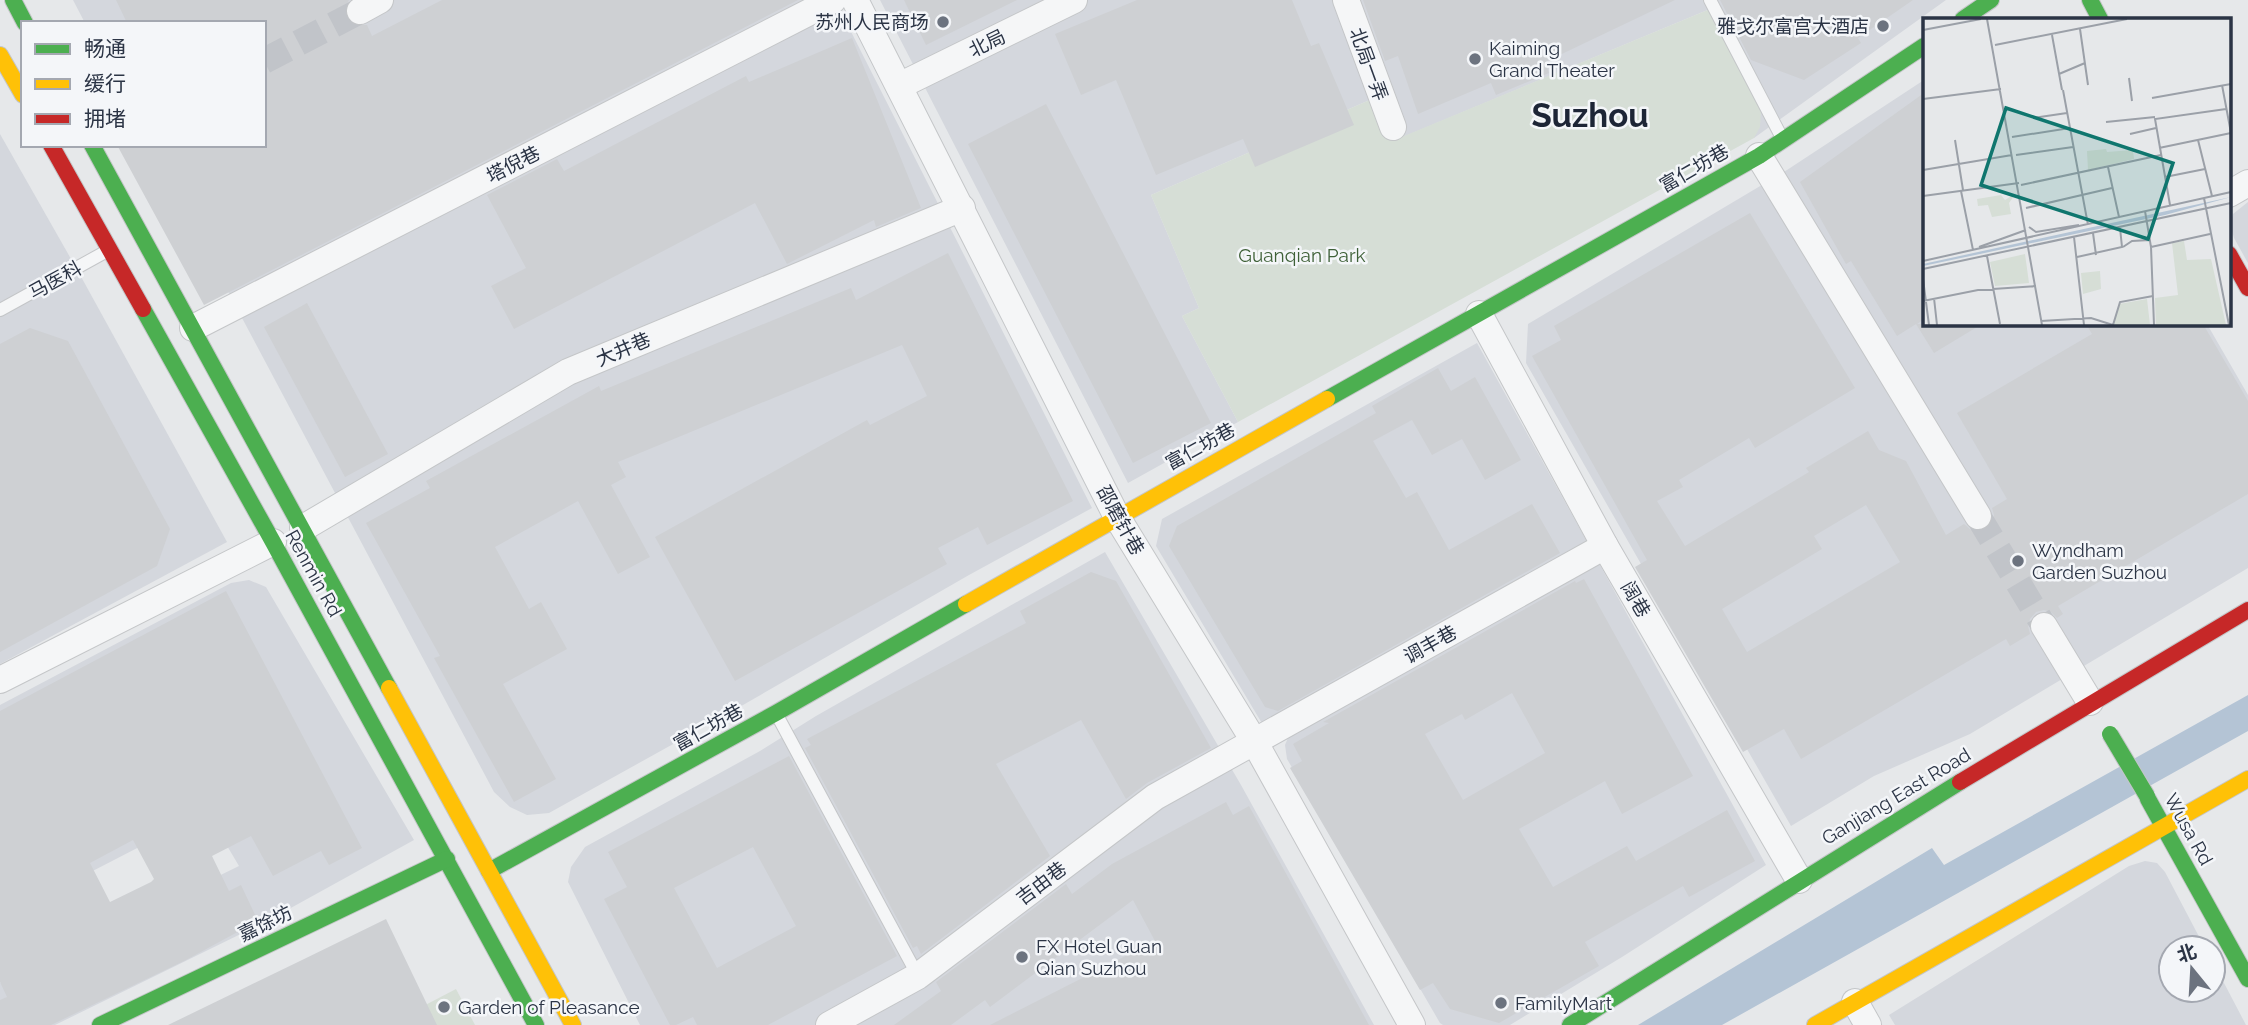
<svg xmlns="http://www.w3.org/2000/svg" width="2248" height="1025" viewBox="0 0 2248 1025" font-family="Raleway,'Noto Sans SC',sans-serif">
	<rect width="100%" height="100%" fill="#e6e8ea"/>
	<g fill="#d4d7dd">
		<polygon points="73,0 835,0 1092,508 969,575 729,713 549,813 527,815 510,807 494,792 150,145 264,145 264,23 85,23"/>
		<polygon points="880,0 1946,0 1754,138 1710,9 1391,142 1372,99 1151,195 1199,308 1182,316 1238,422 1128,483"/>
		<polygon points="1924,80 1924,324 2207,324 2248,395 2248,568 1970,734 1874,776 1791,826 1526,363 1528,324 1787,170"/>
		<polygon points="0,134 79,273 227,542 0,664"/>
		<polygon points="2248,202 2248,263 2234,238 2230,224 2233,214"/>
		<polygon points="1477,343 1766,865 1622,957 1510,1025 1443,1025 1440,1023 1287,759 1285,745 1293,726 1263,725 1156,546 1162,519"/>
		<polygon points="1105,552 1241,785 1374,1025 640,1025 568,882 571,867 585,847 760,751 816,716"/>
		<polygon points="249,580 266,587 414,840 269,920 55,1025 0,1025 0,983 239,866 207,812 83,876 0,717 0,705 231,583"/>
		<polygon points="2145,861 2157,863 2165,872 2205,948 2171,948 2171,990 2213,990 2213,962 2246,1025 1895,1025 1889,1015 2129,866"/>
	</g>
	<g fill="#d6ded6">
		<polygon points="1710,9 1761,111 1760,127 1754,138 1238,422 1182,316 1199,308 1151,195 1372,99 1392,141"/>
		<polygon points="456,989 475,1025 387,1025"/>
	</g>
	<polygon fill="#b4c4d5" points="2248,695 2248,731 1722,1025 1638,1025 1932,848 1944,865"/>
	<g fill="#ced0d3" fill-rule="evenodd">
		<polygon points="116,0 349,0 344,10 347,19 352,25 367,25 372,36 442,0 798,0 204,305 117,145 264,145 264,23 127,23"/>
		<polygon points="904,0 1017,0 926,45"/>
		<polygon points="1137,0 1292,0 1311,46 1319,43 1354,125 1255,167 1243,139 1156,175 1116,80 1081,95 1055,34"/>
		<polygon points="1363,0 1675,0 1545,62 1549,73 1496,95 1491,83 1418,114 1398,56 1385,61"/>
		<polygon points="1720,0 1913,0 1858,38 1861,43 1804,80 1751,60"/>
		<polygon points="852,38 921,208 876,227 874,220 787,264 755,203 514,329 491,286 526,268 487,195 557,159 564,171 746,76 749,82"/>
		<polygon points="1924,93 1924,319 1917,324 1982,324 1934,353 1916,324 1897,336 1851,261 1846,264 1800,182"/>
		<polygon points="1046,104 1211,423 1133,463 968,144"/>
		<path d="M1750,213L1855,388L1755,448L1749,438L1679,480L1683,487L1657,501L1685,546L1809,472L1806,468L1868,431L1879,450L1906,461L1946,535L1964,524L1971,530L1978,532L1986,530L1992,523L1994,515L1992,508L2007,499L1957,413L2092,334L2086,324H2203L2248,401V494L2058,606L2063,614L2057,618L2051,612L2044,610L2036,612L2030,619L2028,626L2030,634L2010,646L2006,639L1801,759L1784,729L1743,752L1635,567L1647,560L1532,356L1561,340L1554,326ZM1866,505L1900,562L1747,652L1722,609L1822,549L1814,536Z"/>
		<polygon points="948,253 1073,501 987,545 978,527 938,548 947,564 735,681 655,537 867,420 870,425 927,396 902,345 618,462 626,477 611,485 650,557 618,574 578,501 495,547 529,609 541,602 567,649 503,684 556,779 514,802 434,658 440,656 366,523 430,488 426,481 599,386 601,391 851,288 856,300"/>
		<polygon points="307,303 388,454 345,477 264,327"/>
		<polygon points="30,328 68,341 170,529 157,566 0,652 0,344"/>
		<polygon points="1438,368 1451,391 1475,377 1521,460 1485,480 1462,439 1432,455 1412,420 1373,441 1406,498 1417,492 1449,550 1532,504 1560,553 1278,711 1265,707 1169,546 1177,526 1376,413 1372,406"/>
		<polygon points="1091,572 1116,581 1211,748 1147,783 1126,799 1081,720 996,764 1050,856 921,954 917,946 913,948 805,748 811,745 807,739 1026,623 1020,611"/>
		<path d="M1584,579L1693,776L1622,814L1605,781L1519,829L1553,887L1627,846L1636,861L1727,810L1755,861L1689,897L1683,886L1585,942L1599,966L1499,1023L1450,1009L1433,983L1420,990L1290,768L1302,761L1293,744L1329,723L1323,722L1575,581L1576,583ZM1512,693L1545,753L1463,800L1425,734L1462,714L1465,720Z"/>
		<path d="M226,591L362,848L329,865L321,851L273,876L251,836L212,856L229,891L241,885L258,921L186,960L51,1025H0V1000L7,997L0,982V711ZM133,840L154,879L151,882L110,902L90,863Z"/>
		<path d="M789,756L897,956L768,1025H697L693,1017L676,1025H670L604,899L627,887L608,852ZM753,847L796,926L717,968L674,888Z"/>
		<polygon points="1226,802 1233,815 1249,806 1369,1025 990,1025 1155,941 1133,900 990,1007 985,1000 951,1025 894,1025 941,991 936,982 1066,884 1072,894 1112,864"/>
		<polygon points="386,919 437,1025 168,1025 300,961"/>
	</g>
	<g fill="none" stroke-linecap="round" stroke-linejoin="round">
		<g stroke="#c1c4c9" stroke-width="26" stroke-dasharray="26 13" stroke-linecap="butt">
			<polyline points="264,61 360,11"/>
			<polyline points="1978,516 2044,626"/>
		</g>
		<defs>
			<g id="lane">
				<polyline points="1710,0 1781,136"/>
				<polyline points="0,310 107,251"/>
				<polyline points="778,717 918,976"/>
			</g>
			<g id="street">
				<polyline points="855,0 1117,517 1254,741 1412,1025"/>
				<polyline points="1346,0 1393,127"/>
				<polyline points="360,11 380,0"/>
				<polyline points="899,86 1074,0"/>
				<polyline points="1759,156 1978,516"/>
				<polyline points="2229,194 2248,183"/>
				<polyline points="1479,314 1605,546 1799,880"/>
				<polyline points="193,328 833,0"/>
				<polyline points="303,528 568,372 962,208"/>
				<polyline points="2044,626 2090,702"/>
				<polyline points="0,680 273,542"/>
				<polyline points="1855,1002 1868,1025"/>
				<polyline points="829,1025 918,976 1155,797 1605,546"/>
			</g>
			<g id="fast">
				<polyline points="13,0 25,23"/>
				<polyline points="2090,0 2100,19"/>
				<polyline points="1963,19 1991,0"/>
				<polyline points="92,145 389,688"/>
				<polyline points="143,309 273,542 536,1025"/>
				<polyline points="1327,399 1759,156 1924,46"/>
				<polyline points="2148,799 2248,979"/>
				<polyline points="489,871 776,713 966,604"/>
				<polyline points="100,1025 447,859"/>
				<polyline points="1570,1025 1960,782"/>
			</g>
			<g id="slow">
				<polyline points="0,55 23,95"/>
				<polyline points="966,604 1327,399"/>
				<polyline points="389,688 573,1025"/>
				<polyline points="1815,1025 2248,779"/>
			</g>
			<g id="jam">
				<polyline points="51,145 143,309"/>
				<polyline points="2229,254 2248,288"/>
				<polyline points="1960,782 2248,610"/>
			</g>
		</defs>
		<use href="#lane" stroke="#c4c6c8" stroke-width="14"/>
		<use href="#street" stroke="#c4c6c8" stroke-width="28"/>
		<use href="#fast" stroke="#c4c6c8" stroke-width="18"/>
		<use href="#slow" stroke="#c4c6c8" stroke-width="18"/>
		<use href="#jam" stroke="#c4c6c8" stroke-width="18"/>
		<use href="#lane" stroke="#f5f6f7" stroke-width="12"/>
		<use href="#street" stroke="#f5f6f7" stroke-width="26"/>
		<use href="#fast" stroke="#4caf50" stroke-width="16"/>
		<use href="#slow" stroke="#ffc107" stroke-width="16"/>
		<use href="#jam" stroke="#c62828" stroke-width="16"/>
		<defs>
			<polyline id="fast-bridge" points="2110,734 2147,796"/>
		</defs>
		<use href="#fast-bridge" stroke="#c4c6c8" stroke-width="18" stroke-linecap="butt"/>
		<use href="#fast-bridge" stroke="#4caf50" stroke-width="16"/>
	</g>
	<g fill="#6c737f" stroke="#f4f6f9" stroke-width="2.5">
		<circle cx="943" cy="22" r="7"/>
		<circle cx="1883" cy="26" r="7"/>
		<circle cx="1475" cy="59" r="7"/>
		<circle cx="2018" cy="561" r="7"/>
		<circle cx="1022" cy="957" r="7"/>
		<circle cx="1501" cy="1003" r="7"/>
		<circle cx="444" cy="1007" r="7"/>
	</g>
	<g text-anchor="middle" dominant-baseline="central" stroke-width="5" stroke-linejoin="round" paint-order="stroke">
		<g font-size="19" fill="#2b3445" stroke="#f4f6f9" text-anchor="start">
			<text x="929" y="22" text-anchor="end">苏州人民商场</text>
			<text x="1869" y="26" text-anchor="end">雅戈尔富宫大酒店</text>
			<text x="1489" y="48">Kaiming<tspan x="1489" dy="22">Grand Theater</tspan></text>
			<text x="2032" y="550">Wyndham<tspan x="2032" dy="22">Garden Suzhou</tspan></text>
			<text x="1036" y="946">FX Hotel Guan<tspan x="1036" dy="22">Qian Suzhou</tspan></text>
			<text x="1515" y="1003">FamilyMart</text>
			<text x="458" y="1007">Garden of Pleasance</text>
		</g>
		<g font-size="19" fill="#2b3445" stroke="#f4f6f9">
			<text transform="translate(987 43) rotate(-26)">北局</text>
			<text transform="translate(1369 64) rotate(70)">北局一弄</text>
			<text transform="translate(513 164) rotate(-27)">塔倪巷</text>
			<text transform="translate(1694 168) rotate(-30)">富仁坊巷</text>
			<text transform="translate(55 280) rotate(-29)">马医科</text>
			<text transform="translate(623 349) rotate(-23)">大井巷</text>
			<text transform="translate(1200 446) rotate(-29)">富仁坊巷</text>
			<text transform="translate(1121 520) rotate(61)">邵磨针巷</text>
			<text transform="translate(314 573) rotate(61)">Renmin Rd</text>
			<text transform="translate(1636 599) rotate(60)">阔巷</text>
			<text transform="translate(1430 644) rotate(-29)">调丰巷</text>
			<text transform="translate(708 727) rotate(-29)">富仁坊巷</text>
			<text transform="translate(1896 796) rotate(-31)">Ganjiang East Road</text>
			<text transform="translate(2189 829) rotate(61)">Wusa Rd</text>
			<text transform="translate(1041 883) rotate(-37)">吉由巷</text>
			<text transform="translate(265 923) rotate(-26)">嘉馀坊</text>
		</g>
		<g font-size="19" fill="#3f6138" stroke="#f4f6f9">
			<text x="1302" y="255">Guanqian Park</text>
		</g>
		<g font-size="33" font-weight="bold" fill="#1d2536" stroke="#f4f6f9">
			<text x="1590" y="115">Suzhou</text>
		</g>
	</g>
	<g transform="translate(1923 18)">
		<rect width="308" height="308" fill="#e6e8ea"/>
		<path d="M183,131L184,134L210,132L211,141L165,152L164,133ZM93,175L86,185L88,196L69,199L65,187L55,188L54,181L78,177L82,182ZM261,223L264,242L288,241L303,307H233L232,280L255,277L249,225ZM102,236L106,265L72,268L67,244ZM177,253L178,271L160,276L158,255ZM224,281L227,307H190L196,286Z" fill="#d6ded6"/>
		<path d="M308,179L242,197L0,248V246Z" fill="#b4c4d5"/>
		<path fill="none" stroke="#9ba0a8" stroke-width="2" d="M64,1L119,307M157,11L165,67M0,12L58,1M129,17L139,72M72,27L204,1M136,56L162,45M206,60L209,83M299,67L308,115M140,72L165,207M229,80L308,66M0,81L78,71M110,100L144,95M183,104L232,99M207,116L233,110M89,119L147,110M32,122L40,172M275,122L289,178M236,130L308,115M93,137L150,129M185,149L196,199M0,152L89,137M242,159L282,151M98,167L238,137M38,173L50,232M0,178L96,165M281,180L306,307M247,187L232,101L303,91M103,190L189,170M222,193L228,229L231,307M106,209L113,214L156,207M170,215L173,237M151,219L161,307M56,229L103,212M200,229L209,223L227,222M228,229L287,216M64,238L77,306M154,239L199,229L197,210M0,243L308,174M0,251L308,185M0,261L6,307M11,280L14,307M0,283L55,272L113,268M118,303L168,300L190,307M190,307L197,284L230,278"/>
		<path fill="#0f766e" fill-opacity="0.15" stroke="#0f766e" stroke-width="3.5" d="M83,90L250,145L225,221L58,167Z"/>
		<rect width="308" height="308" fill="none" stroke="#2b3445" stroke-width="3.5"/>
	</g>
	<rect x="21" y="21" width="245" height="126" fill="#f4f6f9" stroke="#a4a8b1" stroke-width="2"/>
	<rect x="35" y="44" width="35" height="10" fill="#4caf50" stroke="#a4a8b1" stroke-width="2"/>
	<text x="84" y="56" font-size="21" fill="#2b3445">畅通</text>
	<rect x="35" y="79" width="35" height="10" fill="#ffc107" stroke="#a4a8b1" stroke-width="2"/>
	<text x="84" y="91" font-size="21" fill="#2b3445">缓行</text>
	<rect x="35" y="114" width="35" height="10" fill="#c62828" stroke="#a4a8b1" stroke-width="2"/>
	<text x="84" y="126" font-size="21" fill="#2b3445">拥堵</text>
	<g transform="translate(2192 969) rotate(342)"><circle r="33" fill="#f4f6f9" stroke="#a4a8b1" stroke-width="2"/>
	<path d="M0-5L12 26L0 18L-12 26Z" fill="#6c737f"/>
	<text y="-10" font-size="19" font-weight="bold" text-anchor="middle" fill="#2b3445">北</text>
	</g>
</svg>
